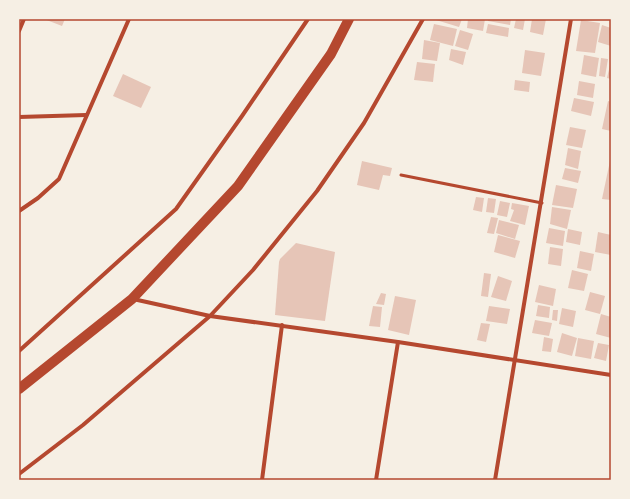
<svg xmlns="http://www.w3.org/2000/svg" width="630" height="499" viewBox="0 0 630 499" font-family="Helvetica,sans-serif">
	<rect width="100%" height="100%" fill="#f6efe4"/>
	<g fill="#e6c5b7">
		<polygon points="44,19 65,19 62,26"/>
		<polygon points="437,19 462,19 459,27 436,20"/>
		<polygon points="468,19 485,19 483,31 467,28"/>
		<polygon points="488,19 511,19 510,25 488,21"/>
		<polygon points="516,19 525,19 523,30 514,28"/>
		<polygon points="532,19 546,19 543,35 530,32"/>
		<polygon points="581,20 600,23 595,53 576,51"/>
		<polygon points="434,24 457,29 453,46 430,40"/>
		<polygon points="488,24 509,28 508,37 486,33"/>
		<polygon points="602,25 611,28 611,46 598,42"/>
		<polygon points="460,30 473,34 468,50 455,46"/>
		<polygon points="424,40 440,43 437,61 422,59"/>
		<polygon points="451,49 466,52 463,65 449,60"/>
		<polygon points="525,50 545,53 541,76 522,73"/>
		<polygon points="584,55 599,58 596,77 581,74"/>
		<polygon points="601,58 608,59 605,77 599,76"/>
		<polygon points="417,62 435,64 433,82 414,80"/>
		<polygon points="610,65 611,65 611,79 607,78"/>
		<polygon points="123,74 151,87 141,108 113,96"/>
		<polygon points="515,80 530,82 529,92 514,90"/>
		<polygon points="579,81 595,84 593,98 577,95"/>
		<polygon points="574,98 594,102 591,116 571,111"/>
		<polygon points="608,101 611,102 611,131 602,129"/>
		<polygon points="570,127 586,130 582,148 566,145"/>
		<polygon points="568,148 581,151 578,169 565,165"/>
		<polygon points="362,161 392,168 390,176 383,175 379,190 357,185"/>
		<polygon points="610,161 611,161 611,200 602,199"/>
		<polygon points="565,168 581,171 578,183 562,179"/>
		<polygon points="556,185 577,189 573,208 552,205"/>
		<polygon points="476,197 484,198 482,212 473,210"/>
		<polygon points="488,198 496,199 494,213 486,212"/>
		<polygon points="500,201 510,203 507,217 497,215"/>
		<polygon points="512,203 529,206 525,225 510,221 514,210 511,209"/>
		<polygon points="552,207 571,210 567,229 550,224"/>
		<polygon points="491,217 498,218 494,234 487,233"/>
		<polygon points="499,220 519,225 515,239 496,233"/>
		<polygon points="549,228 565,231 563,246 546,243"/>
		<polygon points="568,229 582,232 580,245 566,242"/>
		<polygon points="598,232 611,235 611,255 595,252"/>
		<polygon points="498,235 520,241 515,258 494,252"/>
		<polygon points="296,243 335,252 325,321 275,315 279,262 280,259"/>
		<polygon points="550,247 563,249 561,266 548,264"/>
		<polygon points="580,251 594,254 591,271 577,268"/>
		<polygon points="572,270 588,274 584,291 568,288"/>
		<polygon points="484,273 491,274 488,297 481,296"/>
		<polygon points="498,276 512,281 506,301 491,297"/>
		<polygon points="539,285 556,289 553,306 535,302"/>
		<polygon points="590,292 605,296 600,314 585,310"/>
		<polygon points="381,293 386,294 384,305 376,304"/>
		<polygon points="395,296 416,300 409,335 388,330"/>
		<polygon points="538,305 550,307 549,318 536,316"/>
		<polygon points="373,306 382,307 380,327 369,326"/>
		<polygon points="489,306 510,309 507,324 486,321"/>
		<polygon points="562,308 576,311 573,327 559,324"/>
		<polygon points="553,310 558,310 557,321 552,320"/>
		<polygon points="601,314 611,317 611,338 596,334"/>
		<polygon points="535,320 552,323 549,336 532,333"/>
		<polygon points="481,323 490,324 486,342 477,340"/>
		<polygon points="562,333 577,338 572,356 557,352"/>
		<polygon points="544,337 553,339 551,352 542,351"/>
		<polygon points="578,338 594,341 591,359 575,356"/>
		<polygon points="598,343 609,345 606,361 594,358"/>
	</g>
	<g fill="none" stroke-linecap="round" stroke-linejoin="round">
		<polyline stroke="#b5482f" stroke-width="3" points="401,175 542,203"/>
		<g stroke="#b5482f" stroke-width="4">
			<polyline points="19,31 24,19"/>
			<polyline points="19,117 86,115"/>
			<polyline points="19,211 38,198 59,179 129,19"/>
			<polyline points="133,299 210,316 398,342 611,375"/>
			<polyline points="19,351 176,209 242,116 308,19"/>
			<polyline points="19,474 83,425 210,316 253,270 317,191 364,123 423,19"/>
			<polyline points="262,480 282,325"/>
			<polyline points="376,480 398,342"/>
			<polyline points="495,480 571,19"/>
		</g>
		<polyline stroke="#b5482f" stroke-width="10" points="19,389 132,299 238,186 331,54 349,19"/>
	</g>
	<rect width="630" height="499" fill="none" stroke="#f6efe4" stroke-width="40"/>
	<rect x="20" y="20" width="590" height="459" fill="none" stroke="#b5482f" stroke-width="1.5"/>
</svg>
